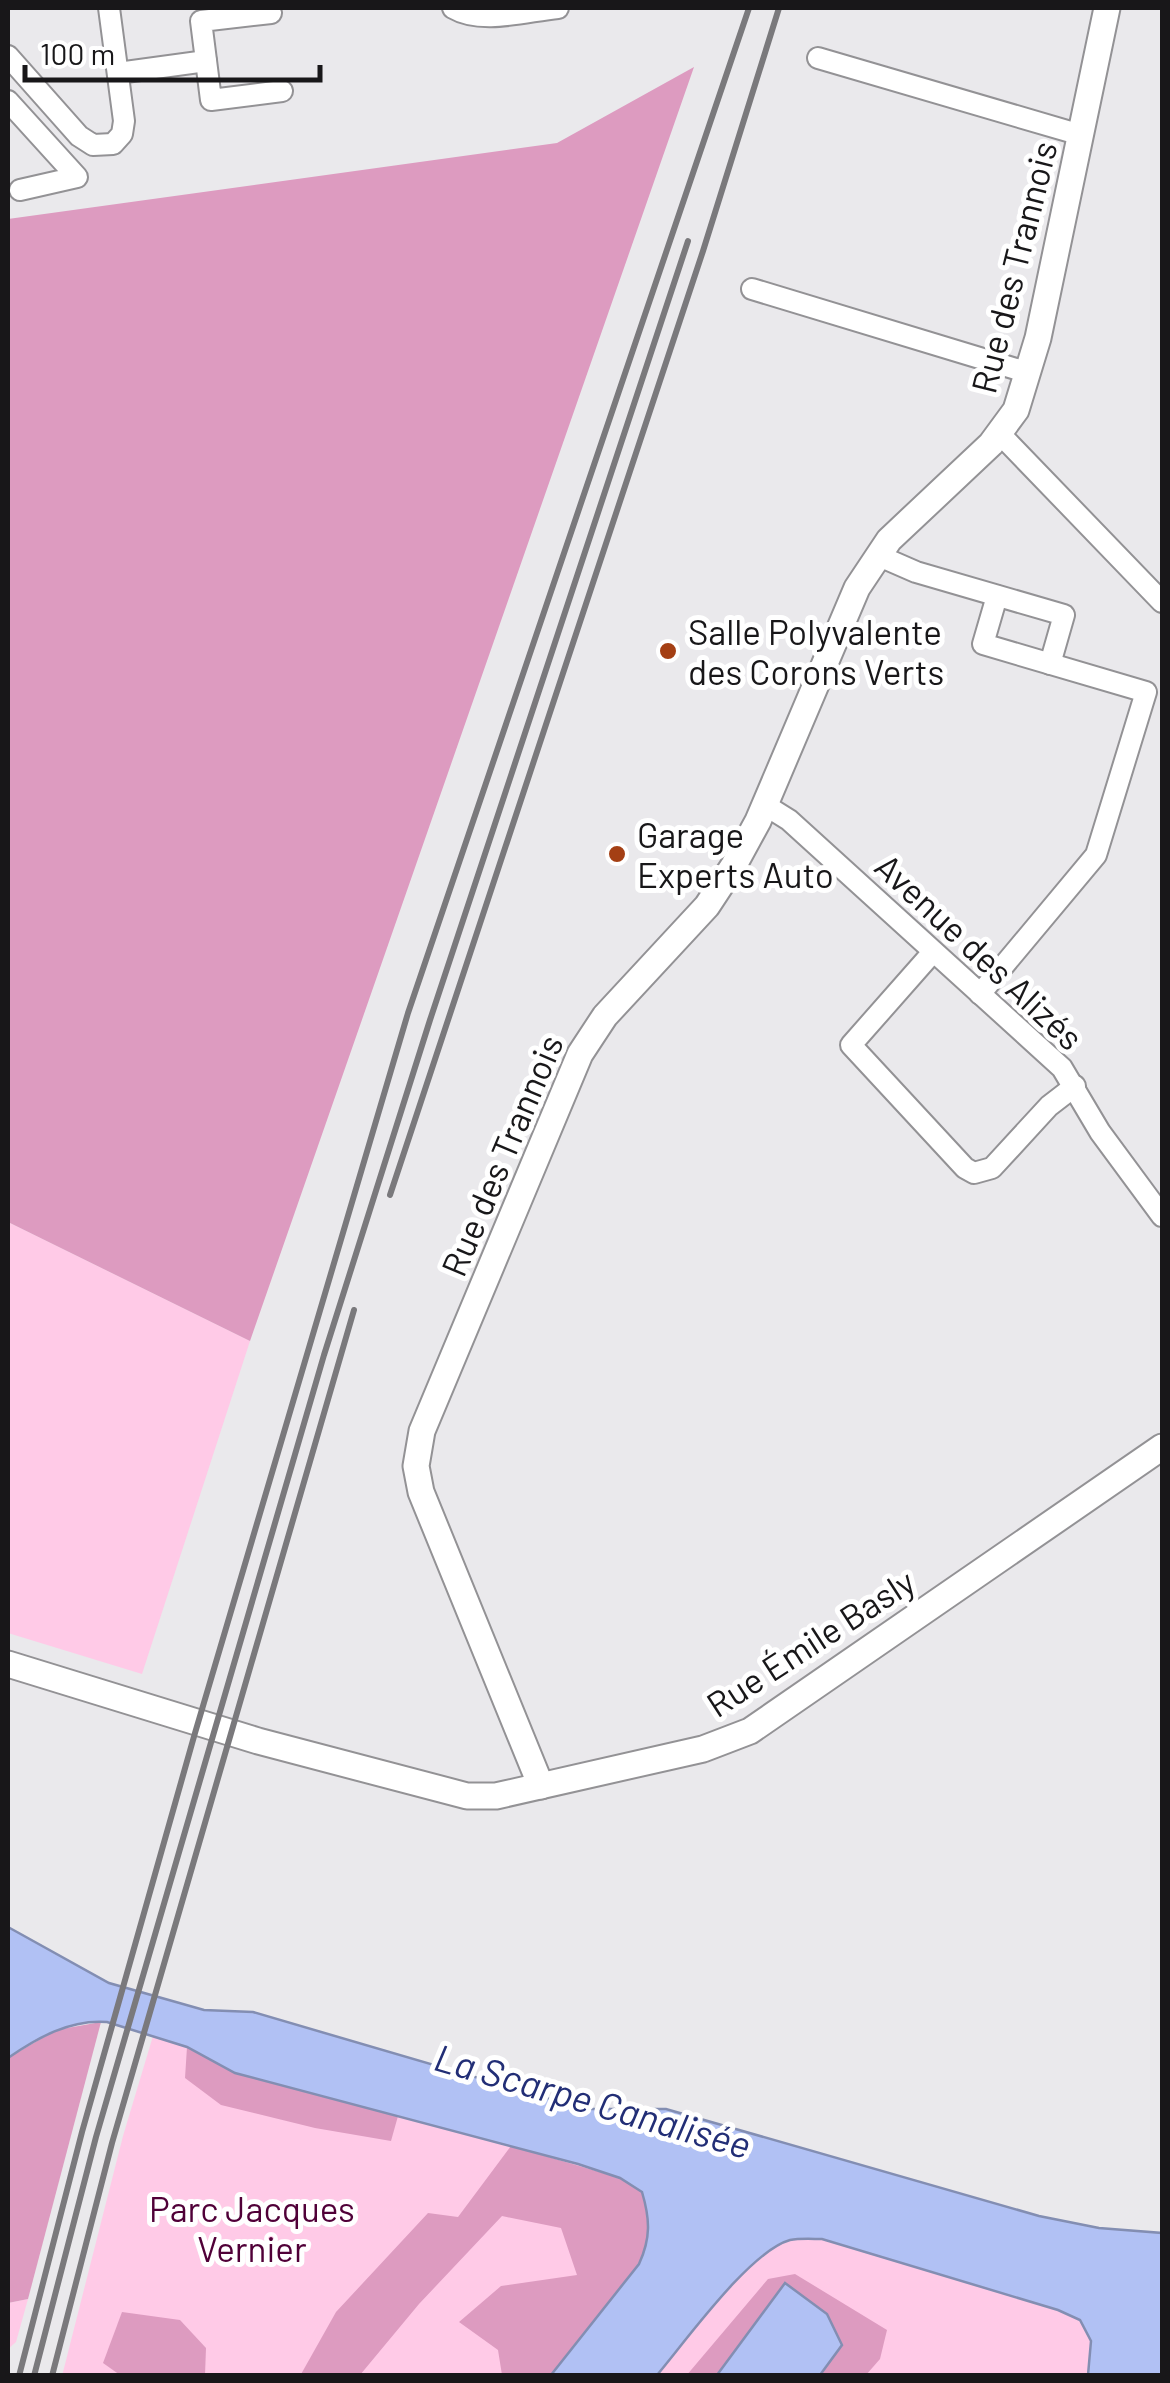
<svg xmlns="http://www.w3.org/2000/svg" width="1170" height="2383" viewBox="0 0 1170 2383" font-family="Barlow,sans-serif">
	<rect width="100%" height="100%" fill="#eae9ec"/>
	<g fill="#ffcae7">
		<polygon points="8,1222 250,1341 142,1674 8,1633"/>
		<polygon points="153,2036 187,2047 235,2073 578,2164 1058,2310 1080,2320 1162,2335 1162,2376 62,2376 123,2136"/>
		<polygon points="28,2299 16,2342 8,2349 8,2303"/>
	</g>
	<g fill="#dd9bc0">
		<polygon points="694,67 250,1341 8,1222 8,219 557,143"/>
		<polygon points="101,2022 28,2299 8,2303 8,2058 56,2030"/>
		<polygon points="187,2047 235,2073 398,2116 391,2141 315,2128 221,2105 185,2078"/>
		<path d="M511,2146L620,2178L642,2192C650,2220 651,2238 639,2264L551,2375H502L498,2350L459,2322L501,2286L577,2275L561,2228L502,2216L419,2304L360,2375L300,2376L336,2312L428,2213L458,2217Z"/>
		<polygon points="795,2274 887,2330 880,2359 866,2375 820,2375 842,2345 785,2283 717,2375 686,2376 768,2279"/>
		<polygon points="122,2312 180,2320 206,2348 205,2375 120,2375 103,2363"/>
	</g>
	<g fill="#b1c1f4" stroke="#838eb2" stroke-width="2.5">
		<path d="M8,1927L109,1983L204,2010L253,2012L584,2109H666L1039,2216L1099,2228L1162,2233V2375H1088L1091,2341L1080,2320L1058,2310L822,2239C813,2239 800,2238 790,2240C750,2251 685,2342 657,2375H551L639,2264C651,2238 650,2219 642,2192L620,2178L578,2164L235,2073L187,2047L107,2022C70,2019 37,2038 8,2058Z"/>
		<polygon points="785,2283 827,2314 842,2345 820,2375 717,2375"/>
	</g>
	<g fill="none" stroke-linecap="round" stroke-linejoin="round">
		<defs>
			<g id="minor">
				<path d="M453,8C482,25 526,11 558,8"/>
				<polyline points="271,13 201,21 211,100 282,91"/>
				<polyline points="8,56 79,136 93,145 113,144 122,134 124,121 109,8"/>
				<polyline points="818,58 1081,135"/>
				<polyline points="118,73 206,61"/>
				<polyline points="8,101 77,177 20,190"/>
				<polyline points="752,289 1029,373"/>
				<polyline points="1000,434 1162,602"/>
				<polyline points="877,555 916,572 1064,615 1050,664"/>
				<polyline points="765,805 789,820 1062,1068 1100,1132 1162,1216"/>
				<polyline points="933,952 851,1045 965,1168 974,1173 992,1168 1049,1106 1075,1086"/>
				<polyline points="980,994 1096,855 1146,692 983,644 997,596"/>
			</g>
			<g id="tertiary">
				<polyline points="8,1664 258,1741 467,1796 496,1796 703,1749 750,1731 1162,1447"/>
				<polyline points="541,1786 421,1492 416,1466 422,1431 580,1054 605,1016 707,906 734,865 758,821 857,588 889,540 991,444 1016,410 1038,338 1107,8"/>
			</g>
		</defs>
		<use href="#minor" stroke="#939295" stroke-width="24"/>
		<use href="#tertiary" stroke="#939295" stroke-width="29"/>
		<use href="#minor" stroke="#fff" stroke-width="20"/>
		<use href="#tertiary" stroke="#fff" stroke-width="25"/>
		<g stroke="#7a797c" stroke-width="6">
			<polyline points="390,1195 703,251 779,8"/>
			<polyline points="19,2376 82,2132 195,1733 408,1013 749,8"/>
			<polyline points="34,2376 96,2137 324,1355 430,1020 688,241"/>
			<polyline points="52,2376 112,2143 354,1310"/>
		</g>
	</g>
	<g fill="#a43f14" stroke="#fff" stroke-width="4">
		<circle cx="668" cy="651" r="10"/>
		<circle cx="617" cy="854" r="10"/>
	</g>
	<g text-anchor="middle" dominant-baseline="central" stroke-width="10" stroke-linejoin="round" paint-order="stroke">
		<g font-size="35" fill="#181719" stroke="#fff">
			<text transform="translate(1013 267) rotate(-76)">Rue des Trannois</text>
			<text transform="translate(980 951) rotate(43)">Avenue des Alizés</text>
			<text transform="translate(501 1155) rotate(-67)">Rue des Trannois</text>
			<text transform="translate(810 1642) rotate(-33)">Rue Émile Basly</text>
		</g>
		<g font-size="35" fill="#181719" stroke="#fff" text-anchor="start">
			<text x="688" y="631">Salle Polyvalente<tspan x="688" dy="40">des Corons Verts</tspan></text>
			<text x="637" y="834">Garage<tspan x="637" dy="40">Experts Auto</tspan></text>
		</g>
		<g font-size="35" fill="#500038" stroke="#fff">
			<text x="252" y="2208">Parc Jacques<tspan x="252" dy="40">Vernier</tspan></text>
		</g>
		<g font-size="38" font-style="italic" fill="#222e76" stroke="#fff">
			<text transform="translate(593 2100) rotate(16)">La Scarpe Canalisée</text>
		</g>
	</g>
	<rect width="1170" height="2383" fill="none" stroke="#181719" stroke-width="20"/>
	<path d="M25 65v15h295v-15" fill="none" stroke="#181719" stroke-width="5"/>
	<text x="40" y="65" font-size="30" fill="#181719" stroke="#ffffff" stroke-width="8" paint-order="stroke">100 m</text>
</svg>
